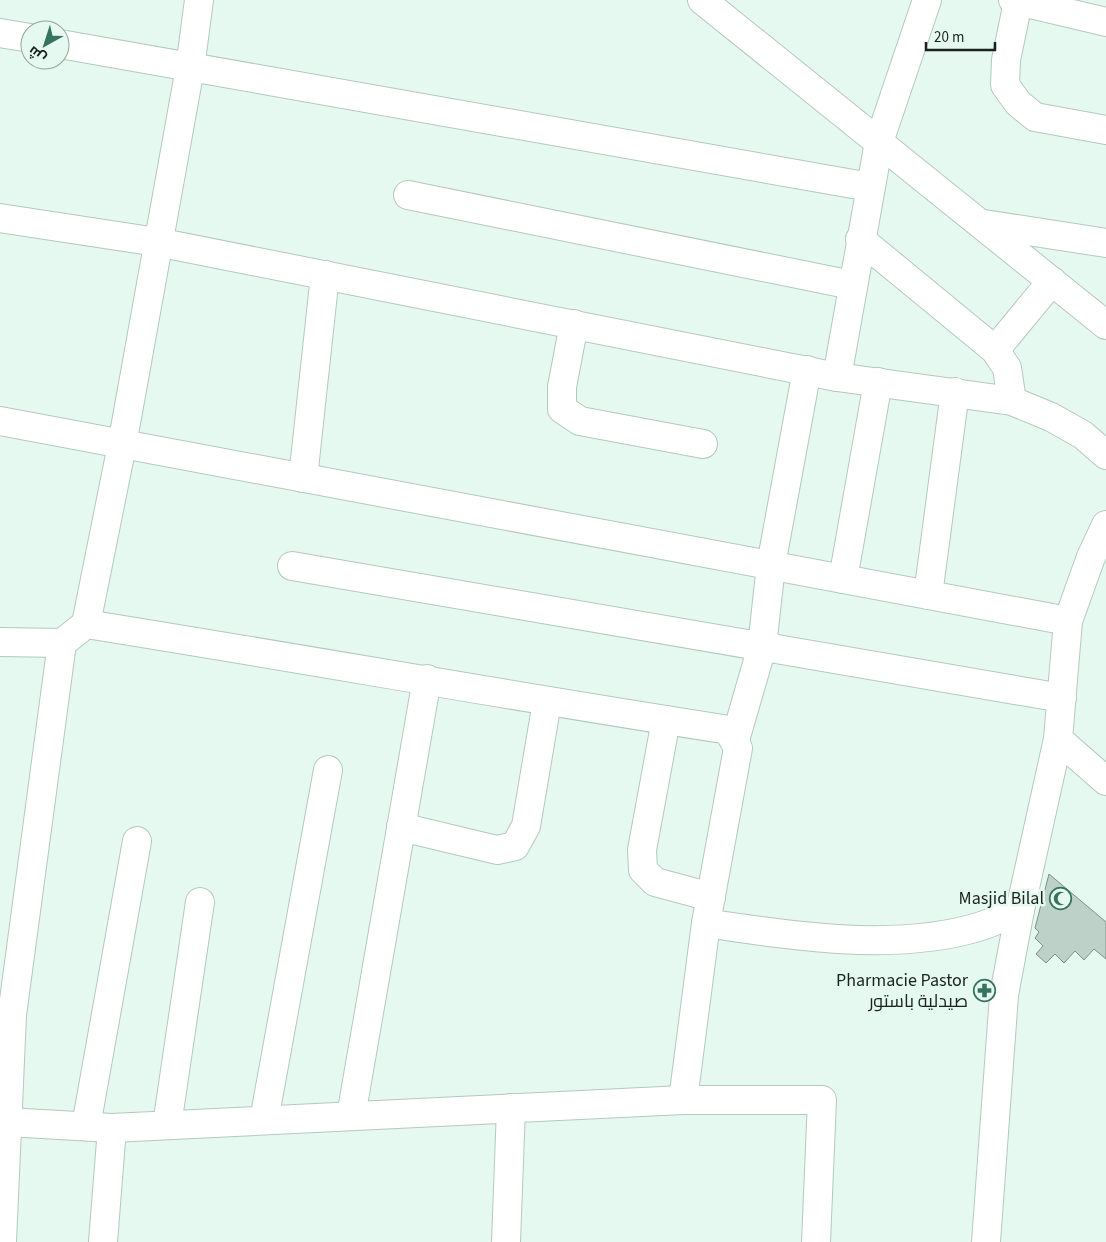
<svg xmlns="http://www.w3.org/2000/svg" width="1106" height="1242" viewBox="0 0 1106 1242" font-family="'Source Sans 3',Cairo,sans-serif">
	<rect width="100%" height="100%" fill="#e5f9f1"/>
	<polygon fill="#bdd1c9" stroke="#7d9089" points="1049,874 1106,922 1106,959 1094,949 1084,960 1075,951 1064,963 1055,954 1046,963 1036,954 1043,946 1035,938 1039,932 1035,928"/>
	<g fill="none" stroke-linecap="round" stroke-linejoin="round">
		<defs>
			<g id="minor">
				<polyline points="702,0 1106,325"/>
				<polyline points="1013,0 1106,22"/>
				<polyline points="1018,2 1006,60 1005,85 1018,103 1035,117 1106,130"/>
				<polyline points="0,33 30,38"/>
				<polyline points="60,44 870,187"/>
				<polyline points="408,195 852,285"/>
				<polyline points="0,218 157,242 837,377 1012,401 1051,417 1083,435 1106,455"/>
				<polyline points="984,224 1106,243"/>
				<polyline points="860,239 995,350 1007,368 1012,401"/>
				<polyline points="574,324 562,387 562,409 580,421 703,444"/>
				<polyline points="995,350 1052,281"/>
				<polyline points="837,377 879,142 927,0"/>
				<polyline points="0,421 1068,621"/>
				<polyline points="303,478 325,275"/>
				<polyline points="292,566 1062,698"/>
				<polyline points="843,579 878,382"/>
				<polyline points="928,595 955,392"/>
				<path d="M86,624C299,658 510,696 723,729L729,732L738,748L706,923L683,1100"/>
				<polyline points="0,642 62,643 86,624 122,445 190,68 199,0"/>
				<polyline points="666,720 642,850 643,870 655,882 711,897"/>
				<polyline points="1058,739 1106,781"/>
				<polyline points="735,740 762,647 771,565 807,370"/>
				<polyline points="401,827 497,850 515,846 526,826 547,702"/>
				<path d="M706,923C789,936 896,952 978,927C992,923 1006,916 1020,910"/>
				<polyline points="351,1116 427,679"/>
				<polyline points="264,1120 328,770"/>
				<polyline points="7,1122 112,1128 683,1100 822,1100 816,1242"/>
				<polyline points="167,1125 200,902"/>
				<polyline points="86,1126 137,841"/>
				<polyline points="2,1242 12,1015 62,643"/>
				<polyline points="103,1242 112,1128"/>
				<polyline points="506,1242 511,1108"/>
				<polyline points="986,1242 1004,995 1020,910 1058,739 1068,621 1091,557 1106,525"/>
			</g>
		</defs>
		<use href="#minor" stroke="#b4c8c0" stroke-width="30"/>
		<use href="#minor" stroke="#fff" stroke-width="28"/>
	</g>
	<defs>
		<symbol id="mosque-ring" viewBox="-11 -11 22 22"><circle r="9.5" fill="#e5f9f1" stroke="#367461" stroke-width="1.5"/><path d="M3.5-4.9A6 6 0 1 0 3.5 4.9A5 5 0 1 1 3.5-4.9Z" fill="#367461"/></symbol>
		<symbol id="pharmacy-ring" viewBox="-11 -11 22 22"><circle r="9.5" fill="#e5f9f1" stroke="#367461" stroke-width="1.5"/><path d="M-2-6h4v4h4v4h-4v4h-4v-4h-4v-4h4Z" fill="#367461"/></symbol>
	</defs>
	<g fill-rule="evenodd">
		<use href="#mosque-ring" x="1048" y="886" width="25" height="25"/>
		<use href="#pharmacy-ring" x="972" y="978" width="25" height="25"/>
	</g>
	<g text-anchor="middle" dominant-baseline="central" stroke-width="5" stroke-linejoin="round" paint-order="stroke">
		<g font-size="18" fill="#1a221f" stroke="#e5f9f1" text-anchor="end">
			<text x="1044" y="898">Masjid Bilal</text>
			<text x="968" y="980">Pharmacie Pastor<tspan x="968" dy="21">صيدلية باستور</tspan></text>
		</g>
	</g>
	<g transform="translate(45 45) rotate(219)"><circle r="24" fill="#e5f9f1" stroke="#94a39d"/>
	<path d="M0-4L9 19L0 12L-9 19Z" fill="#367461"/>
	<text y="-8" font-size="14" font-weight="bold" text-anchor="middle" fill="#1a221f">ش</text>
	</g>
	<path d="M926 42v8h69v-8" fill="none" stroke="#1a221f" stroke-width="2.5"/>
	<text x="934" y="42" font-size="15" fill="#1a221f" stroke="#e5f9f1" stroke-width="4" paint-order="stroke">20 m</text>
</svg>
